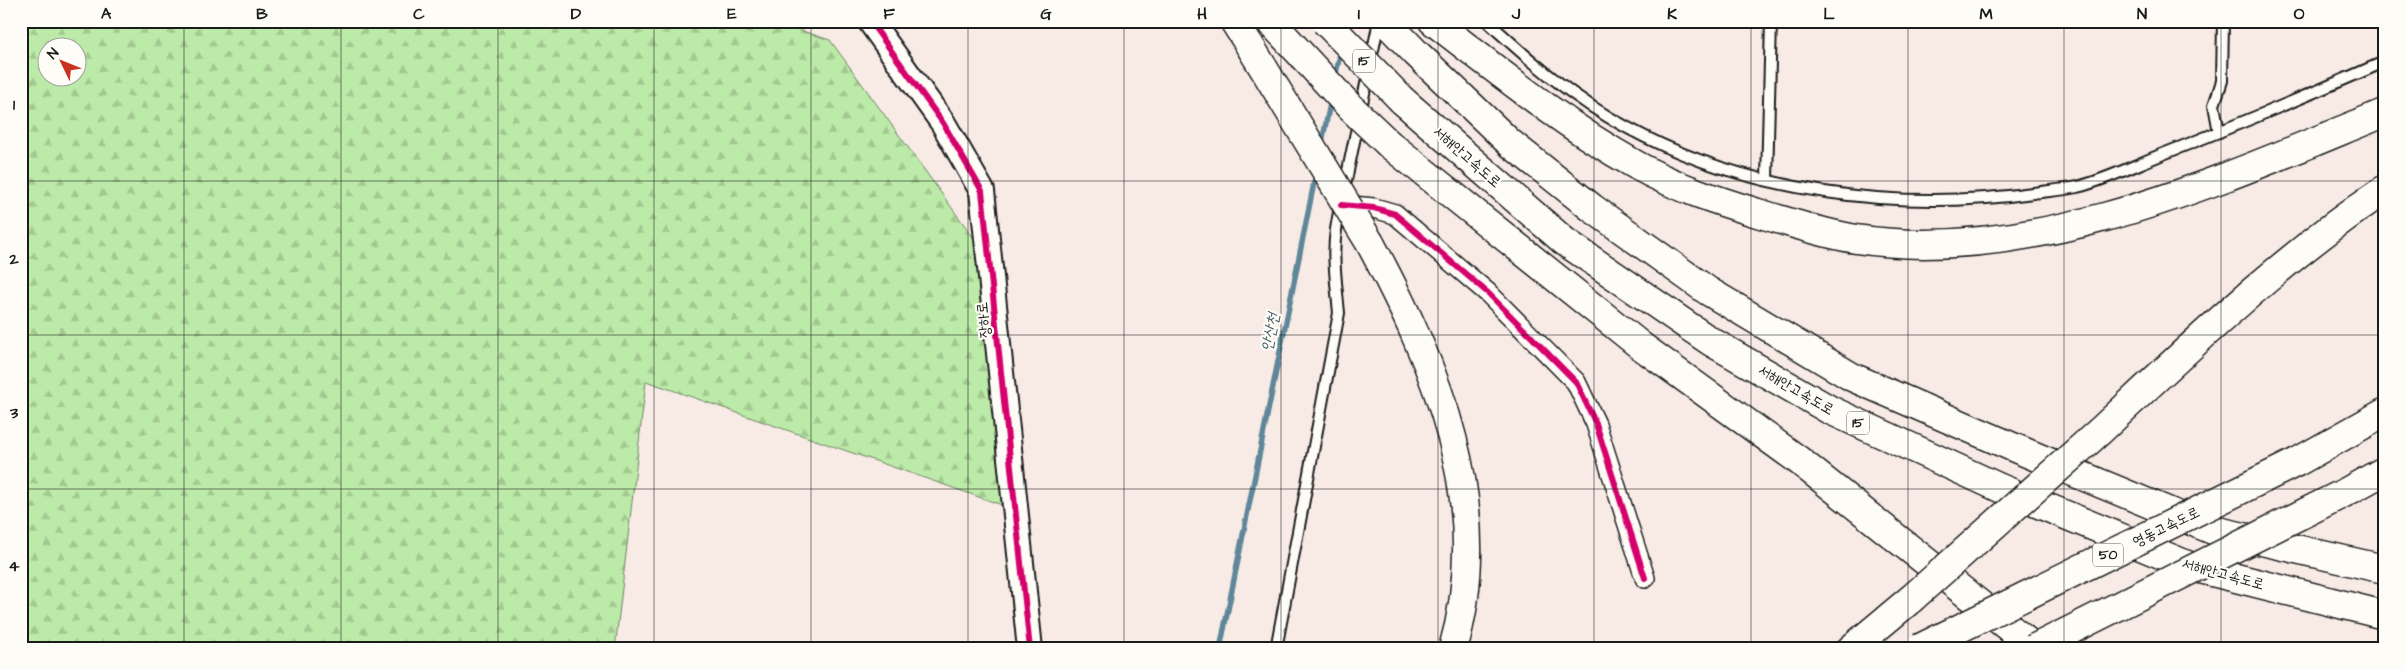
<svg xmlns="http://www.w3.org/2000/svg" width="2405" height="670" viewBox="0 0 2405 670" font-family="'Architects Daughter','Poor Story',sans-serif">
	<defs>
		<pattern id="forest-firs" width="22" height="20" patternUnits="userSpaceOnUse" patternTransform="scale(1.25)"><rect width="22" height="20" fill="#bceaa8"/><path d="M5 1l3.5 6h-7zM16 11l3.5 6h-7z" fill="#a1c890"/></pattern>
	</defs>
	<rect width="100%" height="100%" fill="#f8ebe6"/>
	<filter id="ink" filterUnits="userSpaceOnUse"><feTurbulence type="fractalNoise" baseFrequency=".02" numOctaves="2"/><feDisplacementMap in="SourceGraphic" scale="10" xChannelSelector="R" yChannelSelector="G"/><feConvolveMatrix kernelMatrix="1 2 1 2 8 2 1 2 1" color-interpolation-filters="sRGB"/></filter>
	<g filter="url(#ink)">
		<path fill="url(#forest-firs)" stroke="#6c8362" fill-rule="evenodd" d="M21,21H772L830,40L989,259L1022,512L646,381L615,649H21ZM48,48H78V78H48Z"/>
		<g fill="none" stroke-linecap="round" stroke-linejoin="round">
			<g stroke="#5f8799" stroke-width="5.5">
				<polyline points="1335,78 1341,50"/>
				<polyline points="1321,147 1331,99"/>
				<polyline points="1220,649 1316,173"/>
			</g>
			<defs>
				<g id="service">
					<path d="M1487,21C1529,60 1575,100 1626,127C1747,193 1898,212 2033,193C2048,191 2063,190 2077,187C2106,180 2135,165 2163,154C2238,125 2311,94 2384,62"/>
					<polyline points="2219,132 2214,105 2222,81 2223,21"/>
					<polyline points="1767,180 1771,21"/>
					<polyline points="1344,190 1379,21"/>
					<path d="M1276,649L1339,313C1335,270 1330,248 1341,204"/>
				</g>
				<polyline id="minor" points="1341,205 1374,208 1395,214 1488,293 1576,382 1596,424 1645,578"/>
				<polyline id="tertiary" points="870,21 943,123 982,191 1030,649"/>
				<g id="motorway">
					<polyline points="1234,21 1250,46"/>
					<polyline points="1385,21 1416,53 1510,143 1592,208 1708,291 1852,377 2015,448 2213,530 2384,569"/>
					<path d="M1433,21C1499,72 1563,124 1636,165C1675,187 1718,201 1761,214C1792,223 1824,234 1856,239C2035,266 2222,179 2384,113"/>
					<polyline points="1402,100 1564,241 1710,341 1830,410 2000,488 2192,567 2384,615"/>
					<polyline points="1389,144 1641,346 1797,459 2036,649"/>
					<path d="M1370,243C1437,368 1495,505 1453,649"/>
					<path d="M2100,431C2190,347 2281,259 2384,190"/>
					<polyline points="2297,462 2384,413"/>
					<polyline points="2346,492 2384,471"/>
					<polyline points="1851,649 1911,599"/>
				</g>
			</defs>
			<use href="#service" stroke="#1c1c1c" stroke-width="14"/>
			<use href="#minor" stroke="#1c1c1c" stroke-width="22"/>
			<use href="#tertiary" stroke="#1c1c1c" stroke-width="28"/>
			<use href="#motorway" stroke="#1c1c1c" stroke-width="31"/>
			<use href="#service" stroke="#fdfcf7" stroke-width="10"/>
			<use href="#minor" stroke="#fdfcf7" stroke-width="19"/>
			<use href="#tertiary" stroke="#fdfcf7" stroke-width="24"/>
			<use href="#motorway" stroke="#fdfcf7" stroke-width="28"/>
			<defs>
				<g id="motorway-bridge">
					<polyline points="1270,21 1350,107 1389,144"/>
					<polyline points="1325,21 1402,100"/>
					<polyline points="1250,46 1370,243"/>
					<polyline points="1911,599 2100,431"/>
					<polyline points="1920,648 2297,462"/>
					<polyline points="2033,649 2346,492"/>
				</g>
			</defs>
			<use href="#motorway-bridge" stroke="#1c1c1c" stroke-width="31" stroke-linecap="butt"/>
			<use href="#motorway-bridge" stroke="#fdfcf7" stroke-width="28"/>
			<defs>
				<g id="cycleway">
					<polyline points="870,21 943,123 982,191 1030,649"/>
					<polyline points="1341,205 1374,208 1395,214 1488,293 1576,382 1596,424 1645,578"/>
				</g>
			</defs>
			<use href="#cycleway" stroke="#fdfcf7" stroke-width="9"/>
			<use href="#cycleway" stroke="#d6006c" stroke-width="6"/>
		</g>
	</g>
	<path fill="none" stroke="#1c1c1c" stroke-width="1" stroke-opacity="0.55" d="M184,21V649M341,21V649M498,21V649M654,21V649M811,21V649M968,21V649M1124,21V649M1281,21V649M1438,21V649M1594,21V649M1751,21V649M1908,21V649M2064,21V649M2221,21V649M21,181H2384M21,335H2384M21,489H2384"/>
	<g text-anchor="middle" dominant-baseline="central" stroke-width="4.5" stroke-linejoin="round" paint-order="stroke">
		<g fill="#fdfcf7" stroke="#605f5e" stroke-width="1">
			<rect x="1353" y="49.5" width="22" height="23" rx="4"/>
			<rect x="1847" y="411.5" width="22" height="23" rx="4"/>
			<rect x="2093" y="543.5" width="30" height="23" rx="4"/>
		</g>
		<g font-size="14" font-weight="bold" fill="#1c1c1c">
			<text x="1364" y="61">15</text>
			<text x="1858" y="423">15</text>
			<text x="2108" y="555">50</text>
		</g>
		<g font-size="15" fill="#1c1c1c" stroke="#fdfcf7">
			<text transform="translate(1467 157) rotate(41)">서해안고속도로</text>
			<text transform="translate(984 320) rotate(-96)">장하로</text>
			<text transform="translate(1796 390) rotate(30)">서해안고속도로</text>
			<text transform="translate(2166 527) rotate(-26)">영동고속도로</text>
			<text transform="translate(2223 574) rotate(15)">서해안고속도로</text>
		</g>
		<g font-size="16" font-style="italic" fill="#435b65" stroke="#fdfcf7">
			<text transform="translate(1270 332) rotate(-79)">안산천</text>
		</g>
	</g>
	<rect width="2405" height="670" fill="none" stroke="#fdfcf7" stroke-width="55"/>
	<g transform="translate(62 62) rotate(313)"><circle r="24" fill="#fdfcf7" stroke="#a3a29f"/>
	<path d="M0-4L9 19L0 12L-9 19Z" fill="#c8321e"/>
	<text y="-8" font-size="14" font-weight="bold" text-anchor="middle" fill="#1c1c1c">N</text>
	</g>
	<rect x="28" y="28" width="2350" height="614" fill="none" stroke="#1c1c1c" stroke-width="2"/>
	<g font-size="16" text-anchor="middle" font-weight="bold" fill="#1c1c1c">
		<text x="106" y="19">A</text>
		<text x="262" y="19">B</text>
		<text x="419" y="19">C</text>
		<text x="576" y="19">D</text>
		<text x="732" y="19">E</text>
		<text x="889" y="19">F</text>
		<text x="1046" y="19">G</text>
		<text x="1202" y="19">H</text>
		<text x="1359" y="19">I</text>
		<text x="1516" y="19">J</text>
		<text x="1672" y="19">K</text>
		<text x="1829" y="19">L</text>
		<text x="1986" y="19">M</text>
		<text x="2142" y="19">N</text>
		<text x="2299" y="19">O</text>
		<text x="14" y="110">1</text>
		<text x="14" y="264">2</text>
		<text x="14" y="418">3</text>
		<text x="14" y="571">4</text>
	</g>
</svg>
